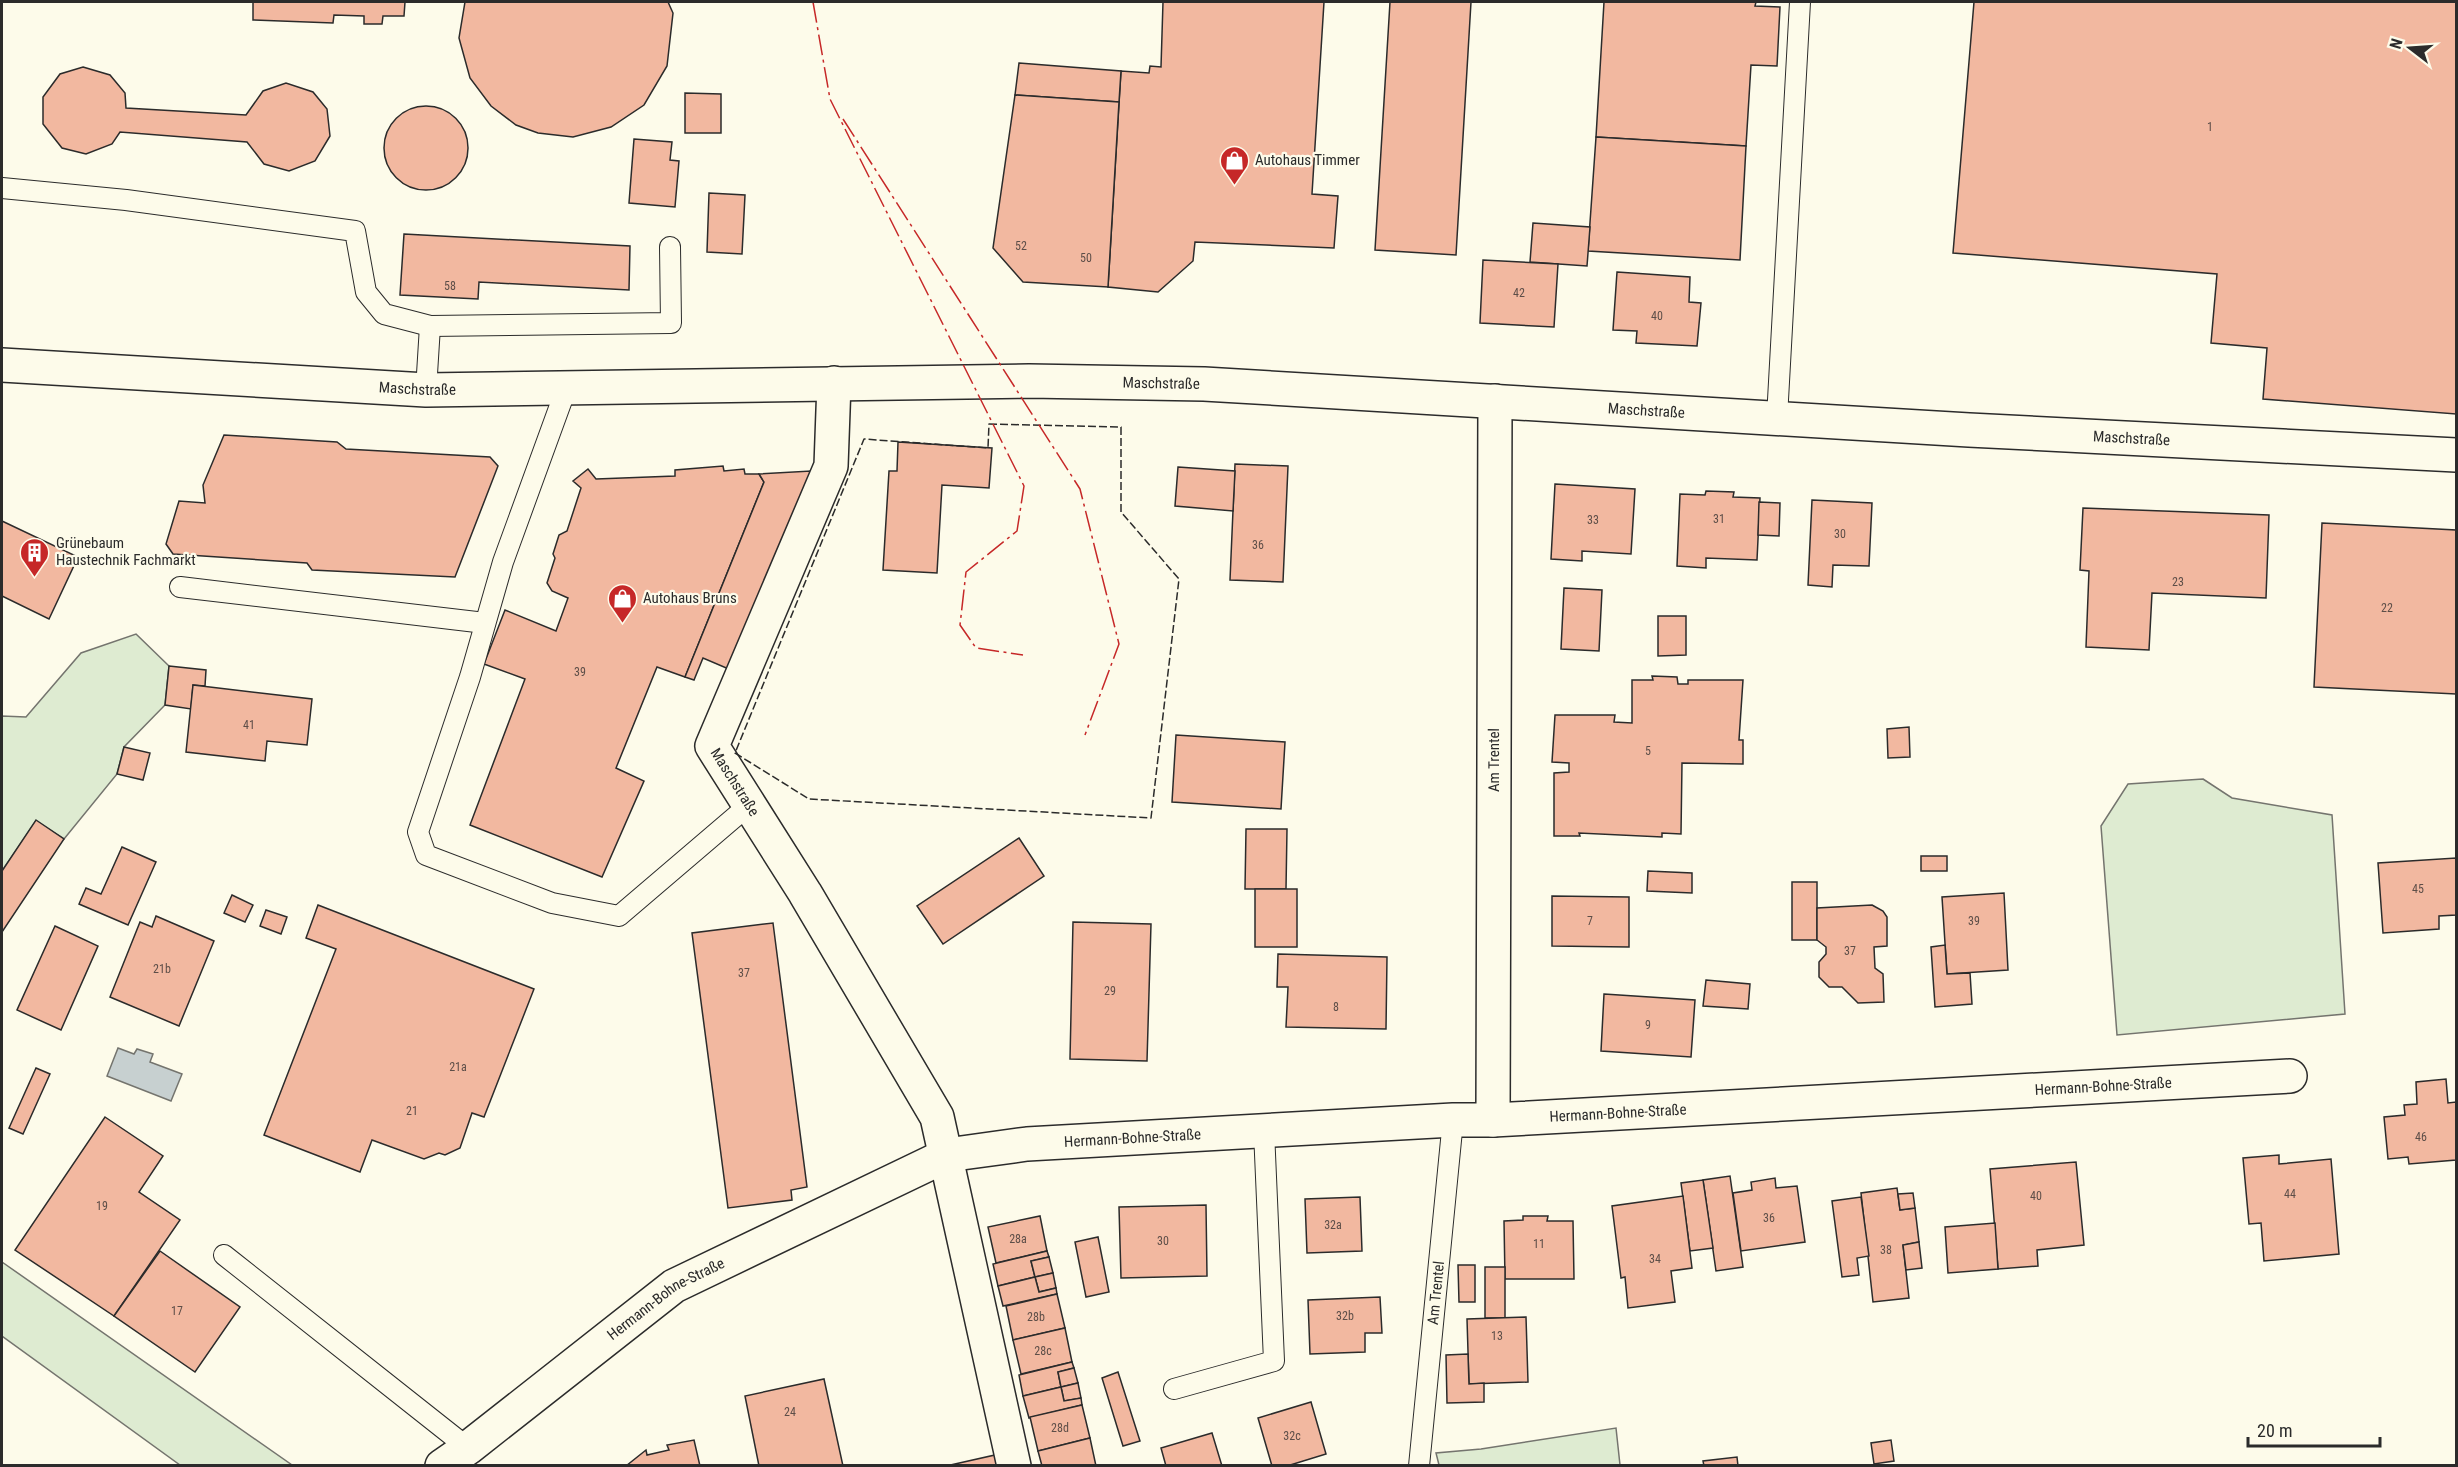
<svg xmlns="http://www.w3.org/2000/svg" width="2458" height="1467" viewBox="0 0 2458 1467" font-family="'Roboto Condensed',sans-serif">
	<rect width="100%" height="100%" fill="#fdfbea"/>
	<g fill="#deebd1" stroke="#74746e" stroke-width="1.5">
		<polygon points="136,634 169,666 165,705 124,747 117,774 64,839 36,821 2,871 2,716 26,717 81,653"/>
		<polygon points="2203,779 2232,798 2332,815 2345,1014 2117,1035 2101,826 2128,784"/>
		<polygon points="2,1262 292,1465 180,1465 2,1336"/>
		<polygon points="1616,1428 1620,1465 1439,1465 1436,1453 1481,1449"/>
	</g>
	<polygon fill="#c7d0d0" stroke="#74746e" stroke-width="1.5" points="118,1048 134,1054 137,1049 153,1054 150,1062 182,1074 171,1101 107,1076"/>
	<g fill="#f2b8a0" stroke="#2b2b2b" stroke-width="1.5">
		<polygon points="253,2 405,2 404,16 383,16 382,24 364,24 364,16 334,15 333,23 253,20"/>
		<polygon points="465,2 668,2 673,13 667,66 644,105 611,127 573,137 538,133 516,125 491,106 470,78 459,38"/>
		<polygon points="1163,2 1324,2 1312,194 1338,196 1334,248 1195,242 1193,261 1158,292 1108,287 1121,71 1149,73 1150,66 1161,67"/>
		<polygon points="1390,2 1471,2 1456,255 1375,250"/>
		<polygon points="1604,2 1756,2 1755,6 1780,7 1777,66 1751,65 1746,146 1596,137"/>
		<polygon points="1974,2 2456,2 2456,414 2263,399 2267,348 2211,343 2217,274 1953,253"/>
		<polygon points="1019,63 1121,71 1119,102 1015,95"/>
		<polygon points="83,67 110,75 125,93 126,108 246,115 263,91 286,83 313,92 327,109 330,136 315,161 289,171 264,164 247,142 120,132 112,144 86,154 62,148 43,124 43,97 60,74"/>
		<polygon points="685,93 721,94 721,133 685,133"/>
		<polygon points="1015,95 1119,102 1108,287 1023,282 993,248"/>
		<circle cx="426" cy="148" r="42"/>
		<polygon points="1596,137 1746,146 1740,260 1588,251"/>
		<polygon points="634,139 672,142 670,160 679,161 675,207 629,203"/>
		<polygon points="709,193 745,195 742,254 707,252"/>
		<polygon points="1533,223 1590,227 1587,266 1530,262"/>
		<polygon points="404,234 630,246 629,290 479,282 478,299 400,295"/>
		<polygon points="1483,260 1558,264 1554,327 1480,323"/>
		<polygon points="1617,272 1690,277 1689,302 1701,303 1697,346 1636,343 1637,331 1613,330"/>
		<polygon points="224,435 337,442 346,449 490,457 498,466 455,577 312,570 307,563 173,554 166,544 179,501 205,503 203,485"/>
		<polygon points="898,442 992,448 989,488 942,485 937,573 883,570 889,471 897,471"/>
		<polygon points="1235,464 1288,466 1283,582 1230,580"/>
		<polygon points="723,466 724,471 744,469 745,474 759,474 764,482 685,677 657,667 616,768 644,781 602,877 470,825 525,679 484,664 505,610 556,631 568,598 552,591 547,583 555,558 553,554 559,535 567,531 581,488 573,481 588,469 596,479 675,476 675,470"/>
		<polygon points="1178,467 1235,471 1233,511 1175,506"/>
		<polygon points="811,471 731,670 703,658 694,680 685,677 764,482 759,474"/>
		<polygon points="1555,484 1635,489 1631,554 1582,551 1582,561 1551,559"/>
		<polygon points="1706,491 1734,492 1733,497 1760,498 1757,560 1706,558 1706,568 1677,566 1680,494 1705,495"/>
		<polygon points="1812,500 1872,503 1869,566 1833,565 1832,587 1808,585"/>
		<polygon points="1759,502 1780,503 1779,536 1758,535"/>
		<polygon points="2083,508 2269,515 2266,598 2152,593 2149,650 2086,647 2089,571 2080,570"/>
		<polygon points="2,521 78,557 49,619 2,596"/>
		<polygon points="2322,523 2456,530 2456,694 2314,687"/>
		<polygon points="1564,588 1602,590 1599,651 1561,649"/>
		<polygon points="1658,616 1686,616 1686,655 1658,656"/>
		<polygon points="169,666 206,670 205,686 193,685 191,709 165,705"/>
		<polygon points="1652,676 1677,677 1678,684 1688,684 1688,680 1743,680 1739,740 1743,740 1743,764 1682,763 1681,834 1662,833 1662,837 1579,833 1580,836 1554,836 1554,773 1569,772 1569,763 1552,762 1555,715 1615,715 1614,722 1632,723 1632,680 1653,680"/>
		<polygon points="193,685 312,699 307,745 267,741 265,761 186,752"/>
		<polygon points="1909,727 1910,757 1888,758 1887,729"/>
		<polygon points="1176,735 1285,742 1281,809 1172,802"/>
		<polygon points="124,747 150,753 143,780 117,774"/>
		<polygon points="36,820 64,839 2,932 2,871"/>
		<polygon points="1246,829 1287,829 1286,889 1245,889"/>
		<polygon points="1019,838 1044,876 943,944 917,906"/>
		<polygon points="122,847 156,862 128,925 79,904 86,888 101,894"/>
		<rect x="1921" y="856" width="26" height="15"/>
		<polygon points="2456,858 2456,915 2439,916 2439,929 2383,933 2378,863"/>
		<polygon points="1648,871 1692,873 1692,893 1647,891"/>
		<rect x="1792" y="882" width="25" height="58"/>
		<rect x="1255" y="889" width="42" height="58"/>
		<polygon points="2004,893 2008,970 1947,974 1942,897"/>
		<polygon points="232,895 253,905 245,922 224,913"/>
		<polygon points="1552,896 1629,897 1629,947 1552,946"/>
		<polygon points="318,905 534,989 484,1117 472,1113 460,1148 445,1155 439,1153 424,1159 372,1140 360,1172 264,1135 336,949 306,938"/>
		<polygon points="1872,905 1883,911 1887,917 1887,946 1874,947 1875,968 1883,974 1884,1002 1858,1003 1842,987 1829,987 1819,977 1819,962 1826,954 1826,947 1817,940 1817,908"/>
		<polygon points="266,910 287,917 281,934 260,926"/>
		<polygon points="156,916 214,941 179,1026 110,997 140,922 152,927"/>
		<polygon points="1073,922 1151,924 1147,1061 1070,1059"/>
		<polygon points="773,923 807,1187 791,1190 792,1200 728,1208 692,933"/>
		<polygon points="55,926 98,946 61,1030 17,1010"/>
		<polygon points="1945,945 1947,974 1970,973 1972,1004 1935,1007 1931,947"/>
		<polygon points="1278,954 1387,957 1386,1029 1286,1027 1288,987 1277,987"/>
		<polygon points="1706,980 1750,984 1748,1009 1703,1006"/>
		<polygon points="1604,994 1695,1000 1691,1057 1601,1051"/>
		<polygon points="36,1068 50,1074 23,1134 9,1128"/>
		<polygon points="2446,1079 2448,1103 2456,1102 2456,1160 2409,1164 2408,1157 2388,1159 2384,1117 2405,1115 2404,1105 2417,1104 2416,1082"/>
		<polygon points="105,1117 163,1156 139,1192 180,1220 114,1316 15,1250"/>
		<polygon points="2279,1155 2279,1164 2331,1159 2339,1254 2264,1261 2261,1223 2249,1224 2243,1158"/>
		<polygon points="2076,1162 2084,1245 2037,1250 2038,1266 1998,1269 1990,1169"/>
		<polygon points="1730,1176 1743,1267 1716,1271 1703,1180"/>
		<polygon points="1775,1178 1776,1188 1797,1186 1805,1242 1741,1251 1733,1193 1752,1190 1751,1182"/>
		<polygon points="1703,1180 1713,1248 1690,1251 1681,1183"/>
		<polygon points="1897,1188 1900,1210 1915,1208 1919,1242 1903,1245 1909,1298 1873,1302 1861,1193"/>
		<polygon points="1913,1193 1915,1208 1900,1210 1898,1194"/>
		<polygon points="1683,1196 1692,1268 1671,1271 1675,1302 1628,1308 1625,1277 1621,1278 1612,1206"/>
		<polygon points="1360,1197 1362,1251 1307,1253 1305,1199"/>
		<polygon points="1861,1197 1869,1256 1857,1258 1859,1275 1842,1277 1832,1201"/>
		<polygon points="1206,1205 1207,1276 1121,1278 1119,1207"/>
		<polygon points="1040,1216 1047,1251 996,1263 988,1227"/>
		<polygon points="1523,1216 1548,1216 1547,1221 1573,1221 1574,1279 1505,1279 1504,1221 1523,1220"/>
		<polygon points="1995,1223 1998,1269 1948,1273 1945,1227"/>
		<polygon points="1098,1237 1109,1292 1086,1297 1075,1242"/>
		<polygon points="1919,1242 1922,1268 1906,1270 1903,1245"/>
		<polygon points="160,1251 240,1307 195,1372 114,1316"/>
		<polygon points="1047,1251 1049,1257 1031,1261 1035,1277 998,1286 993,1264"/>
		<polygon points="1049,1257 1053,1273 1035,1277 1031,1261"/>
		<polygon points="1458,1265 1475,1265 1475,1302 1459,1302"/>
		<rect x="1485" y="1267" width="20" height="51"/>
		<polygon points="1053,1273 1056,1288 1039,1292 1035,1277"/>
		<polygon points="1035,1277 1039,1292 1056,1288 1057,1294 1003,1306 998,1286"/>
		<polygon points="1057,1294 1065,1328 1013,1340 1006,1306"/>
		<polygon points="1380,1297 1382,1333 1365,1333 1365,1352 1310,1354 1308,1300"/>
		<polygon points="1526,1317 1528,1382 1469,1384 1467,1319"/>
		<polygon points="1065,1328 1072,1362 1021,1374 1013,1340"/>
		<polygon points="1468,1354 1469,1384 1484,1383 1484,1402 1447,1403 1446,1355"/>
		<polygon points="1072,1362 1074,1368 1058,1372 1061,1387 1023,1396 1019,1375"/>
		<polygon points="1074,1368 1078,1383 1061,1387 1058,1372"/>
		<polygon points="1118,1372 1140,1441 1123,1446 1102,1378"/>
		<polygon points="824,1379 843,1466 759,1466 745,1396"/>
		<polygon points="1078,1383 1081,1398 1064,1401 1061,1387"/>
		<polygon points="1061,1387 1064,1401 1081,1398 1082,1405 1029,1418 1023,1396"/>
		<polygon points="1311,1402 1326,1454 1287,1466 1272,1466 1258,1418"/>
		<polygon points="1082,1405 1090,1438 1038,1451 1030,1417"/>
		<polygon points="1212,1433 1222,1466 1166,1466 1161,1448"/>
		<polygon points="1090,1438 1096,1466 1042,1466 1038,1451"/>
		<polygon points="694,1440 700,1466 626,1466 646,1450 647,1455 669,1450 667,1445"/>
		<polygon points="1891,1440 1894,1461 1874,1464 1871,1443"/>
		<polygon points="995,1455 997,1466 946,1466"/>
		<polygon points="1737,1457 1738,1466 1704,1466 1703,1461"/>
	</g>
	<g fill="none" stroke-linecap="round" stroke-linejoin="round">
		<defs>
			<g id="lane">
				<polyline points="2,188 126,200 355,231 366,292 384,314 430,326 671,323 670,247"/>
				<polyline points="566,389 503,562 470,677 418,832 426,855 552,903 619,916 749,805"/>
				<polyline points="426,390 430,326"/>
				<polyline points="1777,418 1800,2"/>
				<polyline points="180,587 485,623"/>
				<polyline points="224,1255 468,1448"/>
				<polyline points="1174,1389 1274,1361 1264,1131"/>
				<path id="s1" d="M1419,1466L1453,1120"/>
			</g>
			<g id="street">
				<path id="s2" d="M834,383L831,466L712,746L805,893L937,1117L1014,1466"/>
				<path id="s3" d="M1493,1120L1495,401"/>
				<path id="s4" d="M442,1466L468,1448L674,1286L947,1155L1027,1144L1453,1120H1493L2290,1076"/>
			</g>
			<g id="secondary">
				<path id="s5" d="M2,365L426,390L1029,381L1204,384L1969,430L2456,455"/>
			</g>
		</defs>
		<use href="#lane" stroke="#2b2b2b" stroke-width="22"/>
		<use href="#street" stroke="#2b2b2b" stroke-width="36"/>
		<use href="#secondary" stroke="#2b2b2b" stroke-width="36"/>
		<use href="#lane" stroke="#fdfbea" stroke-width="20"/>
		<use href="#street" stroke="#fdfbea" stroke-width="33"/>
		<use href="#secondary" stroke="#fdfbea" stroke-width="33"/>
		<polygon stroke="#2b2b2b" stroke-width="1.5" stroke-dasharray="8 3" stroke-linecap="butt" points="989,424 1121,427 1121,512 1179,579 1151,818 809,799 735,753 864,439 988,448"/>
		<g stroke="#c62828" stroke-width="1.5" stroke-dasharray="21 4.5 3 4.5" stroke-linecap="butt">
			<polyline points="813,2 830,99 1024,486 1017,531 966,572 960,625 976,648 1023,655"/>
			<polyline points="843,119 1080,489 1119,644 1085,735"/>
		</g>
	</g>
	<defs>
		<symbol id="shop-pin" viewBox="-11 -11 22 30"><path d="M0 17L-7.5 6A9.5 9.5 0 1 1 7.5 6Z" fill="#c62828" stroke="#fdfbea"/><path d="M-5-2.5h2.3a2.7 3.5 0 0 1 5.4 0H5L5.5 6h-11ZM-1.5-2.5h3a1.5 2.3 0 0 0-3 0Z" fill="#fff"/></symbol>
		<symbol id="building-pin" viewBox="-11 -11 22 30"><path d="M0 17L-7.5 6A9.5 9.5 0 1 1 7.5 6Z" fill="#c62828" stroke="#fdfbea"/><path d="M-4-6H4V6H1V3H-1V6H-4ZM-2.5-4.3h1.7v1.8h-1.7ZM.8-4.3h1.7v1.8H.8ZM-2.5-1h1.7V.8h-1.7ZM.8-1h1.7V.8H.8Z" fill="#fff"/></symbol>
	</defs>
	<g fill-rule="evenodd">
		<use href="#shop-pin" x="1218" y="144" width="33" height="45"/>
		<use href="#building-pin" x="18" y="536" width="33" height="45"/>
		<use href="#shop-pin" x="606" y="582" width="33" height="45"/>
	</g>
	<g text-anchor="middle" dominant-baseline="central" stroke-width="4.5" stroke-linejoin="round" paint-order="stroke">
		<g font-size="12" fill="#5d4e48">
			<text x="2210" y="127">1</text>
			<text x="1021" y="246">52</text>
			<text x="1086" y="258">50</text>
			<text x="450" y="286">58</text>
			<text x="1519" y="293">42</text>
			<text x="1657" y="316">40</text>
			<text x="1719" y="519">31</text>
			<text x="1593" y="520">33</text>
			<text x="1840" y="534">30</text>
			<text x="1258" y="545">36</text>
			<text x="2178" y="582">23</text>
			<text x="2387" y="608">22</text>
			<text x="580" y="672">39</text>
			<text x="249" y="725">41</text>
			<text x="1648" y="751">5</text>
			<text x="2418" y="889">45</text>
			<text x="1590" y="921">7</text>
			<text x="1974" y="921">39</text>
			<text x="1850" y="951">37</text>
			<text x="162" y="969">21b</text>
			<text x="744" y="973">37</text>
			<text x="1110" y="991">29</text>
			<text x="1336" y="1007">8</text>
			<text x="1648" y="1025">9</text>
			<text x="458" y="1067">21a</text>
			<text x="412" y="1111">21</text>
			<text x="2421" y="1137">46</text>
			<text x="2290" y="1194">44</text>
			<text x="2036" y="1196">40</text>
			<text x="102" y="1206">19</text>
			<text x="1769" y="1218">36</text>
			<text x="1333" y="1225">32a</text>
			<text x="1018" y="1239">28a</text>
			<text x="1163" y="1241">30</text>
			<text x="1539" y="1244">11</text>
			<text x="1886" y="1250">38</text>
			<text x="1655" y="1259">34</text>
			<text x="177" y="1311">17</text>
			<text x="1345" y="1316">32b</text>
			<text x="1036" y="1317">28b</text>
			<text x="1497" y="1336">13</text>
			<text x="1043" y="1351">28c</text>
			<text x="790" y="1412">24</text>
			<text x="1060" y="1428">28d</text>
			<text x="1292" y="1436">32c</text>
		</g>
		<g font-size="15" fill="#2b2b2b" stroke="#fdfbea" text-anchor="start">
			<text x="1255" y="160">Autohaus Timmer</text>
			<text x="56" y="543">Grünebaum<tspan x="56" dy="17">Haustechnik Fachmarkt</tspan></text>
			<text x="643" y="598">Autohaus Bruns</text>
		</g>
		<g font-size="15" fill="#2b2b2b" stroke="#fdfbea">
			<text stroke="none"><textPath href="#s5" startOffset="1160">Maschstraße</textPath></text>
			<text stroke="none"><textPath href="#s5" startOffset="416">Maschstraße</textPath></text>
			<text stroke="none"><textPath href="#s5" startOffset="1646">Maschstraße</textPath></text>
			<text stroke="none"><textPath href="#s5" startOffset="2132">Maschstraße</textPath></text>
			<text stroke="none"><textPath href="#s3" startOffset="360">Am Trentel</textPath></text>
			<text stroke="none"><textPath href="#s2" startOffset="430">Maschstraße</textPath></text>
			<text stroke="none"><textPath href="#s4" startOffset="1755">Hermann-Bohne-Straße</textPath></text>
			<text stroke="none"><textPath href="#s4" startOffset="1269">Hermann-Bohne-Straße</textPath></text>
			<text stroke="none"><textPath href="#s4" startOffset="783">Hermann-Bohne-Straße</textPath></text>
			<text stroke="none"><textPath href="#s1" startOffset="174">Am Trentel</textPath></text>
			<text stroke="none"><textPath href="#s4" startOffset="280">Hermann-Bohne-Straße</textPath></text>
		</g>
	</g>
	<rect width="2458" height="1467" fill="none" stroke="#2b2b2b" stroke-width="6"/>
	<g transform="translate(2410 48) rotate(287)" stroke="#fdfbea" stroke-width="4.5" paint-order="stroke">
	<path d="M0-4.5L10 22L0 15L-10 22Z" fill="#2b2b2b"/>
	<text y="-9" font-size="16" font-weight="bold" text-anchor="middle" fill="#2b2b2b">N</text>
	</g>
	<path d="M2248 1437v9h132v-9" fill="none" stroke="#2b2b2b" stroke-width="3"/>
	<text x="2257" y="1437" font-size="18" fill="#2b2b2b" stroke="#fdfbea" stroke-width="4.5" paint-order="stroke">20 m</text>
</svg>
